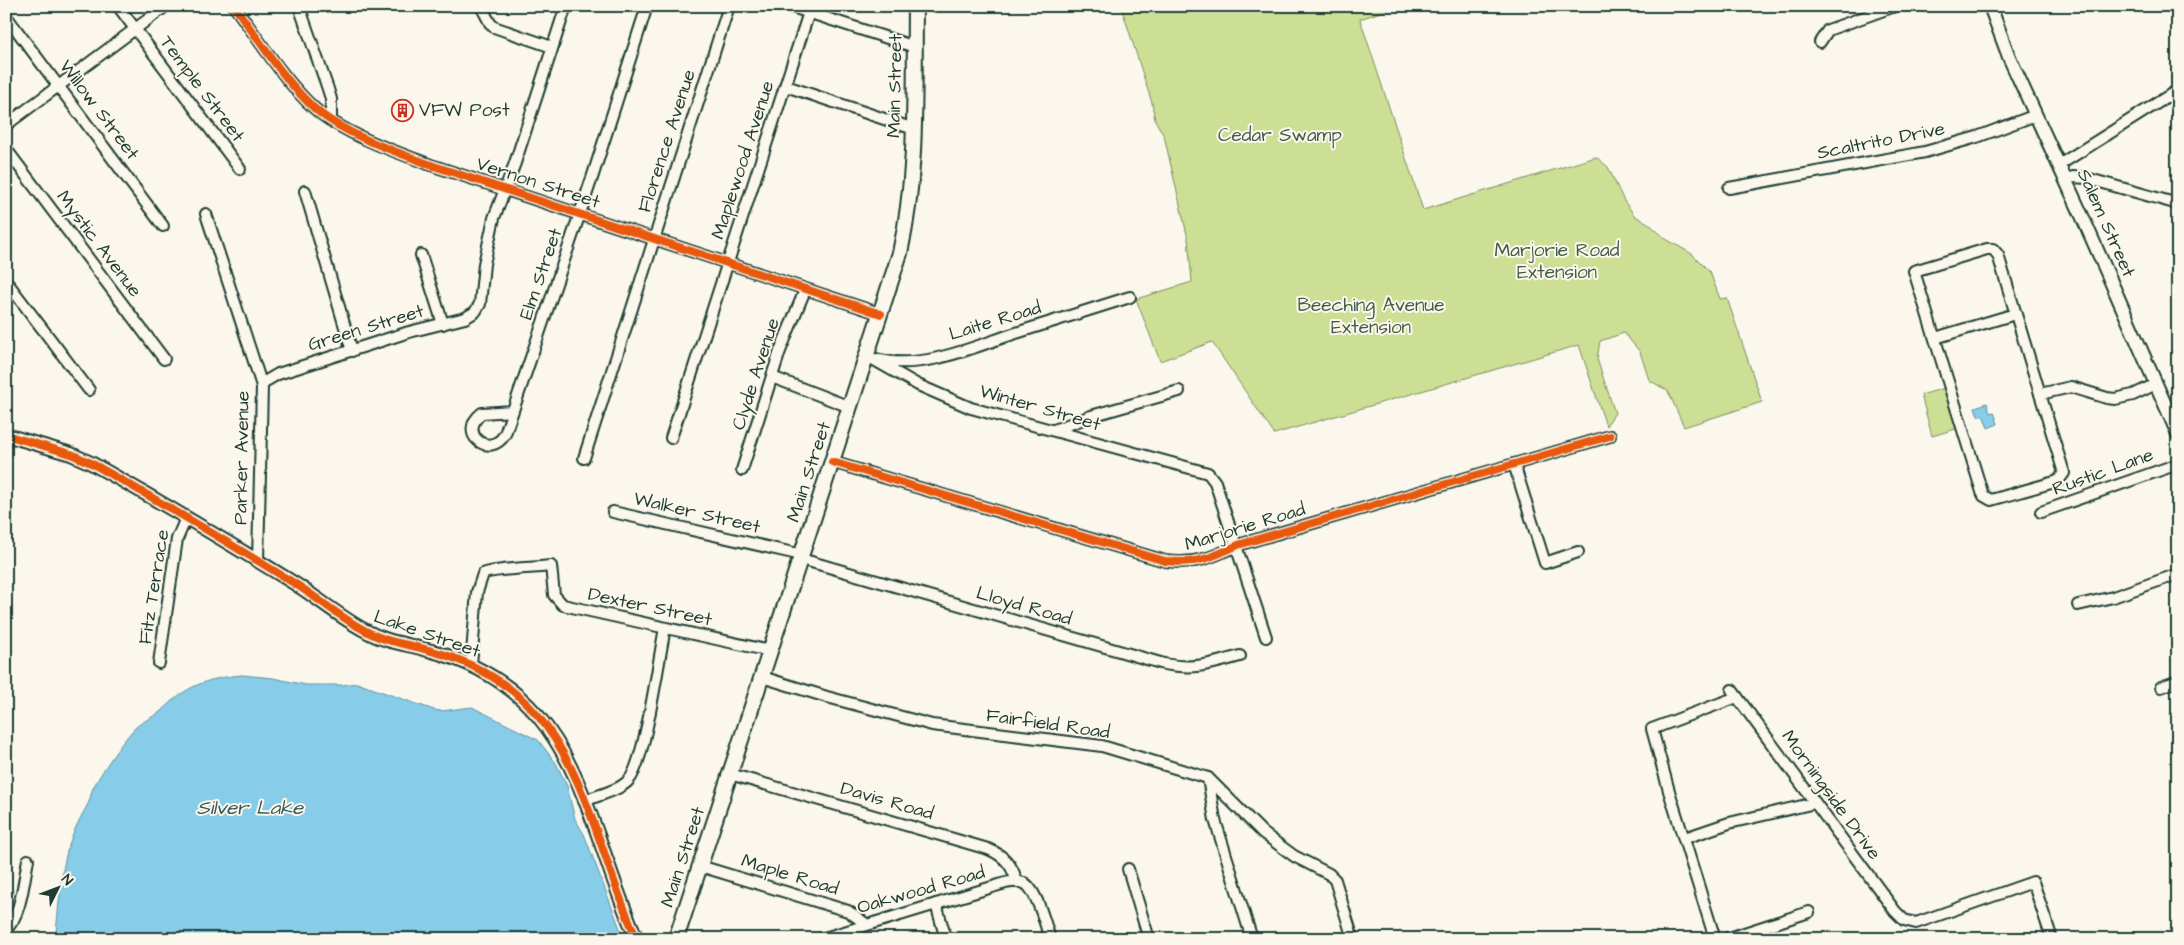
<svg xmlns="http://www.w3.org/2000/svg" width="2184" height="945" viewBox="0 0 2184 945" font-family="'Architects Daughter',sans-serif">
	<rect width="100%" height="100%" fill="#fbf7ec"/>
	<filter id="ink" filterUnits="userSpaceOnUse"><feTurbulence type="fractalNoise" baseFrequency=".02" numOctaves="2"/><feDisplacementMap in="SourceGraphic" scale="10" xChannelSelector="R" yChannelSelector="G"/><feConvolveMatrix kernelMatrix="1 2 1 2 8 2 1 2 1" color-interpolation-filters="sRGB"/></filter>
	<g filter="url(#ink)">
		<g fill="#cddf94" stroke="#768e64">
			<polygon points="1121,6 1399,6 1360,19 1423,210 1596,157 1608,167 1624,201 1635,216 1648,223 1666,239 1692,254 1710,272 1720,299 1727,298 1762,402 1684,427 1668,391 1649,380 1640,352 1624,333 1600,341 1597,359 1615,413 1606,426 1579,345 1274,434 1212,342 1160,361 1136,299 1192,282 1188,239 1164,136 1155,120 1152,103"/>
			<polygon points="1945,388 1959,428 1932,436 1921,395"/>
		</g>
		<g fill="#87cce8" stroke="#5d93a0">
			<polygon points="1987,403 1990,413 1994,412 1998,424 1988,428 1983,415 1978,416 1975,407"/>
			<path d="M242,675L273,678L306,685H342L357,683L434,710L441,711L472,707L538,740L556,763L567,786L575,819L584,834L624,939H55C59,912 59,886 65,860C69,839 78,822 88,804C91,798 91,791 94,786C105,767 119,746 133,730C141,721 153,718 161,711C186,686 207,678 242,675Z"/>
		</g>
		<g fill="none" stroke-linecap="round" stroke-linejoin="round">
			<defs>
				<g id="minor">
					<polyline points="118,6 240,169"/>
					<path d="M234,6C258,38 285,82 314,108C343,134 398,153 434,166L881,314"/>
					<polyline points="299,6 328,89 331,99 331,120"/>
					<polyline points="481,6 490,23 494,27 552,47"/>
					<polyline points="789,6 915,47"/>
					<polyline points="6,16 163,226"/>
					<polyline points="1820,42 1828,30 1895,6"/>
					<polyline points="786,86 914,129"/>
					<polyline points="6,125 166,6"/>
					<polyline points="6,149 164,359"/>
					<polyline points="2059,165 2178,90"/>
					<polyline points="2065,179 2073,177 2086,178 2178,204"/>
					<polyline points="1729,188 1925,152 1977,137 2036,115"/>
					<polyline points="305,191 352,351"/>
					<polyline points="206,214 262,386 258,561"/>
					<polygon points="1987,249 1993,249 1998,255 2064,473 2058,481 1991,500 1984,496 1982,492 1914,271"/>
					<polyline points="421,255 443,324"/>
					<polyline points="6,281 89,390"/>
					<polyline points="1935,338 2015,314"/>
					<polyline points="867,356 918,385 971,408 1208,473 1215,482 1266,637"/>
					<path d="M876,359C920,371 971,348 1013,334C1052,322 1091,309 1130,297"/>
					<polyline points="772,377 850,407"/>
					<polyline points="262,386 266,381 278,374 409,332 465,318 475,312 480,304 484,264 494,218 515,163 566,6"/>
					<polyline points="2040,394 2071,387 2107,398 2115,399 2133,395 2156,384"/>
					<path d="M513,411L482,413C456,433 490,460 505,434L593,175L647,6"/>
					<polyline points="1054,430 1091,416 1179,391"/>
					<polyline points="671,438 811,6"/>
					<polyline points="584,458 729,6"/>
					<path d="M832,462L1165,561C1195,565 1211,558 1238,545L1610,436"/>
					<polyline points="1514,464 1545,563 1578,552"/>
					<polyline points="742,470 780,351 805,290"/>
					<polyline points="613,512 802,555"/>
					<polyline points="2041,512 2178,464"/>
					<path d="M801,559L1164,664C1194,670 1212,664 1240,656"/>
					<polyline points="2078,605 2113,597 2178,574"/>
					<polyline points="159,663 177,539 186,518"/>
					<path d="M471,665L477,592L483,574C491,569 537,568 551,566L554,595L563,605L770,651"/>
					<polyline points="762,677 827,697 932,725 1102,746 1208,778 1263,833 1294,856 1329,874 1335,880 1353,939"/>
					<polyline points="2161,687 2178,681"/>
					<polyline points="1732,690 1895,911 1904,920 1916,923 2033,882 2052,939"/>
					<path d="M730,774L988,849C1005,856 1012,865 1017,882"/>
					<polyline points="1208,778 1215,820 1252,939"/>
					<path d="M584,801C598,795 619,791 629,780C645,762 659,657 665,628"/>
					<polyline points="1685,838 1729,823 1815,803"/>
					<polyline points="700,866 848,911 866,924"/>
					<polyline points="1128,869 1149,939"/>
					<polyline points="936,904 946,939"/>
					<path d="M6,929C21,917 24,879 28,860"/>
					<path d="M821,939L989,888C999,885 1013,879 1024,883C1036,888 1046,926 1050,939"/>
					<polyline points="1715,939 1669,791 1652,729 1737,697"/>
					<polyline points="1726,939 1809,912"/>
				</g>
				<g id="tertiary">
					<polyline points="1990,6 2009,57 2083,218 2178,434"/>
					<path d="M6,435L71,454L91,463C158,500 224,540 289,580C316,596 339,617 366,631C385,642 407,644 428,650C471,661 509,682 538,716C588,775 604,869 637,939"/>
				</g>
				<path id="secondary" d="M676,939L900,253C918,172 914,89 915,6"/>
			</defs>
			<use href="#minor" stroke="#1f3d34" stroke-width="14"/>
			<use href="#tertiary" stroke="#1f3d34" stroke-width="16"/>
			<use href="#secondary" stroke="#1f3d34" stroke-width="18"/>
			<use href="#minor" stroke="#fbf7ec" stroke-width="10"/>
			<use href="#tertiary" stroke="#fbf7ec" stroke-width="12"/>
			<use href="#secondary" stroke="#fbf7ec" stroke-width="14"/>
			<defs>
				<g id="cycleway">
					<path d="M234,6C258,38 285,82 314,108C343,134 398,153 434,166L881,314"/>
					<path d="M6,435L71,454L91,463C158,500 224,540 289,580C316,596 339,617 366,631C385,642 407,644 428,650C471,661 509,682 538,716C588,775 604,869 637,939"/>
					<path d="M832,462L1165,561C1195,565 1211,558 1238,545L1610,436"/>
				</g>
			</defs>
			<use href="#cycleway" stroke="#fbf7ec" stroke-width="11"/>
			<use href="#cycleway" stroke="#e8590c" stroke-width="8"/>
		</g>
	</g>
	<defs>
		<symbol id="building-ring" viewBox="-11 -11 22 22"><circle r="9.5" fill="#fbf7ec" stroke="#c8321e" stroke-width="1.5"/><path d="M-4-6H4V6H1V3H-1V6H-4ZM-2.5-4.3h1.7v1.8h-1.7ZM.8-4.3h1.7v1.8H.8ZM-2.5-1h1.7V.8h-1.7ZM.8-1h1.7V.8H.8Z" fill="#c8321e"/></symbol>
	</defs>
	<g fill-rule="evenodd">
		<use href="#building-ring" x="390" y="98" width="25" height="25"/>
	</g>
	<g text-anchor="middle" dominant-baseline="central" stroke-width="4" stroke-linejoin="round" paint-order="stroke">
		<g font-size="19" fill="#1f3d34" stroke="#fbf7ec">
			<text transform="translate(895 86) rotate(-89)">Main Street</text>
			<text transform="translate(202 89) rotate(53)">Temple Street</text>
			<text transform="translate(99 110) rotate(53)">Willow Street</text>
			<text transform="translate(667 141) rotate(-72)">Florence Avenue</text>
			<text transform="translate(1881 141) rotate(-11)">Scaltrito Drive</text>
			<text transform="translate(743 160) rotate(-72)">Maplewood Avenue</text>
			<text transform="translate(538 183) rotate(18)">Vernon Street</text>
			<text transform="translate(2106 223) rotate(66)">Salem Street</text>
			<text transform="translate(99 244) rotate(53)">Mystic Avenue</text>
			<text transform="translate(541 274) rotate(-71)">Elm Street</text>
			<text transform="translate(995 321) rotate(-17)">Laite Road</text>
			<text transform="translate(366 328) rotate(-17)">Green Street</text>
			<text transform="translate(756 374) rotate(-72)">Clyde Avenue</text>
			<text transform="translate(1040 408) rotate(16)">Winter Street</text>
			<text transform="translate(242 458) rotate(-89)">Parker Avenue</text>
			<text transform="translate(809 472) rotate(-72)">Main Street</text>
			<text transform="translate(2103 472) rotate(-20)">Rustic Lane</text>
			<text transform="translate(697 513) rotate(13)">Walker Street</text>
			<text transform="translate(1245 527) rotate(-17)">Marjorie Road</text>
			<text transform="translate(154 587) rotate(-81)">Fitz Terrace</text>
			<text transform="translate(1024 606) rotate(16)">Lloyd Road</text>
			<text transform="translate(650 607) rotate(12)">Dexter Street</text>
			<text transform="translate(427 634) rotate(19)">Lake Street</text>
			<text transform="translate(1048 724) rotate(8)">Fairfield Road</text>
			<text transform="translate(1831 795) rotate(54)">Morningside Drive</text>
			<text transform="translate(887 801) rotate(16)">Davis Road</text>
			<text transform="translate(683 857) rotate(-72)">Main Street</text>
			<text transform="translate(790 875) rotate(17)">Maple Road</text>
			<text transform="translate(921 890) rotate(-16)">Oakwood Road</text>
		</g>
		<g font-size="19" fill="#1f3d34" stroke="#fbf7ec" text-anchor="start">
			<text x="419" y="110">VFW Post</text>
		</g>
		<g font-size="19" fill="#425d47" stroke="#fbf7ec">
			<text x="1280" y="135">Cedar Swamp</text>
			<text x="1557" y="250">Marjorie Road<tspan x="1557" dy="22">Extension</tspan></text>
			<text x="1371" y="305">Beeching Avenue<tspan x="1371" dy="22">Extension</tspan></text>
		</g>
		<g font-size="20" font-style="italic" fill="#345a58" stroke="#fbf7ec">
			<text x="250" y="808">Silver Lake</text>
		</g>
	</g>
	<rect width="2184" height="945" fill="none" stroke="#fbf7ec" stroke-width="25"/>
	<rect x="12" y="12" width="2159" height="920" fill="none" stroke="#1f3d34" stroke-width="2" filter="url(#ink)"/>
	<g transform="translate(58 888) rotate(48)" stroke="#fbf7ec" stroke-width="4" paint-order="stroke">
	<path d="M0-4L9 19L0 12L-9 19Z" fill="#1f3d34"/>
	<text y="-8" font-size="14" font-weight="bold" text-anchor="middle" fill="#1f3d34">N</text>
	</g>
</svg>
